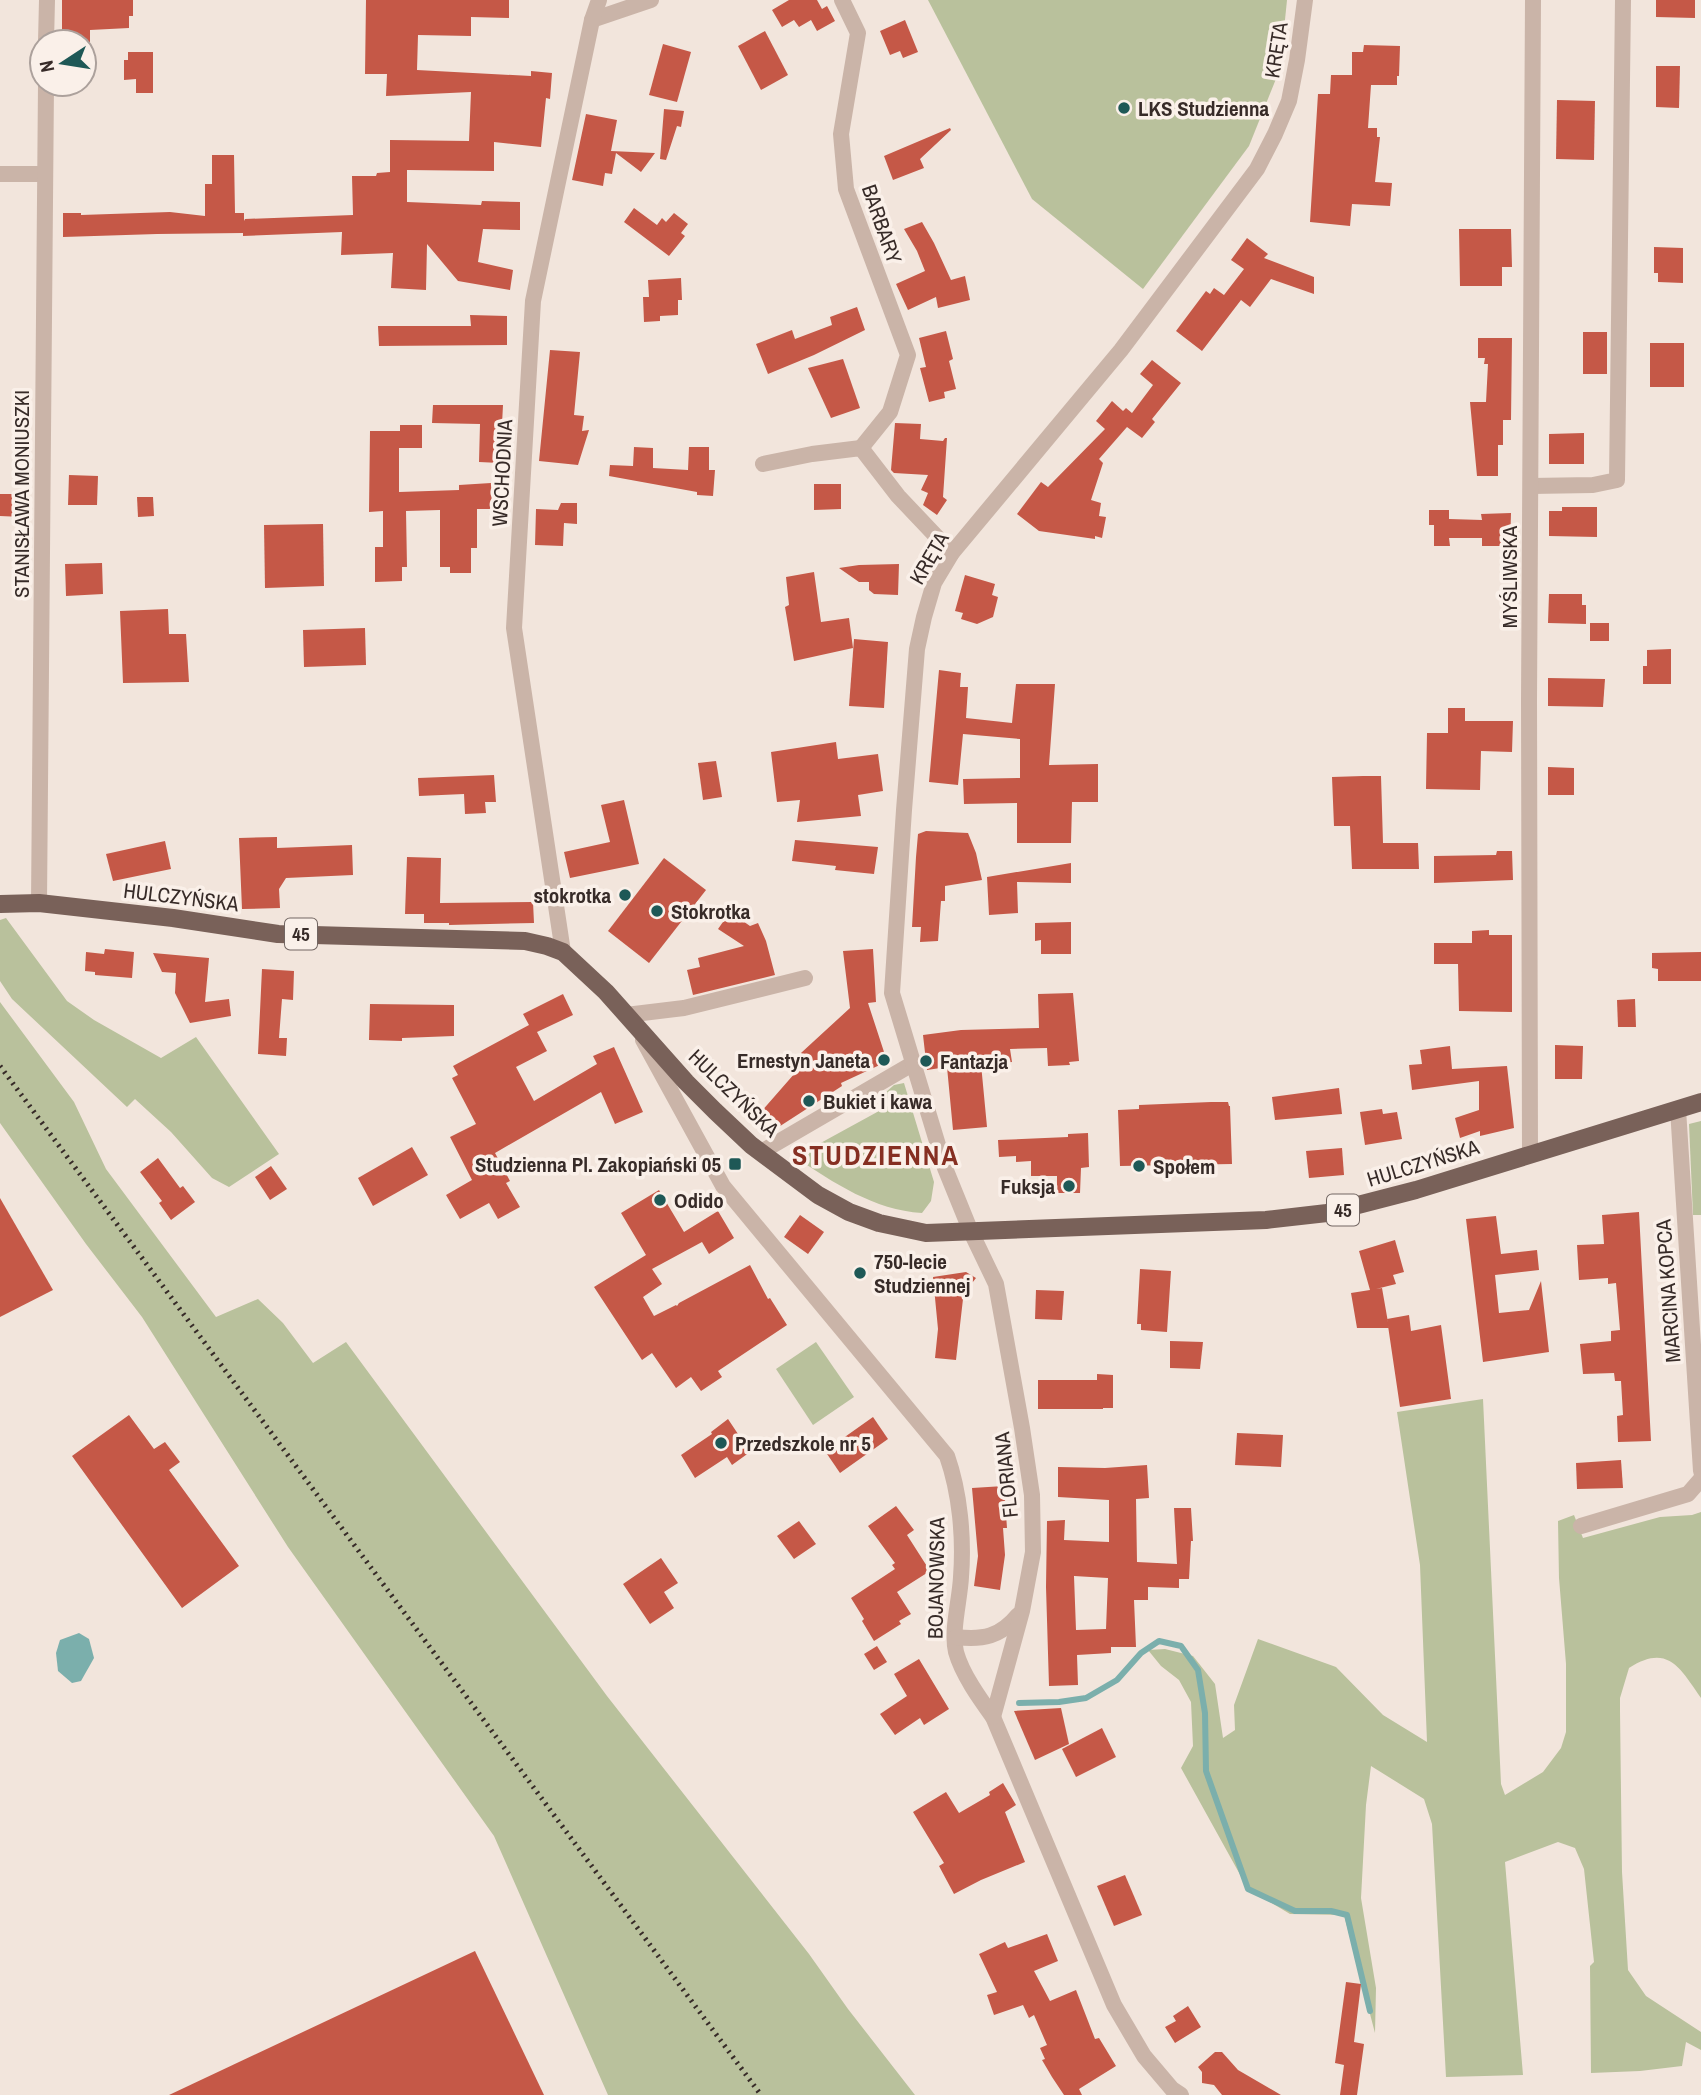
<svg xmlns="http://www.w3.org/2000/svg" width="1701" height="2095" viewBox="0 0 1701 2095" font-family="'Archivo Narrow',sans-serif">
	<rect width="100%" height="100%" fill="#f2e5dc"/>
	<g fill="#b9c19c">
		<polygon points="928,0 1287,0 1280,69 1249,146 1143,289 1032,199"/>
		<polygon points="6,918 67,1001 94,1020 161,1058 196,1037 279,1154 229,1187 212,1178 171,1132 135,1099 127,1107 12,999 0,981 0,920"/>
		<polygon points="0,1002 74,1102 106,1169 216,1317 258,1299 283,1323 313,1363 346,1342 607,1696 809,1954 848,2009 915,2095 608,2095 494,1836 288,1547 142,1317 86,1244 0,1123"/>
		<path d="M904,1083L934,1182L931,1201L922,1213C874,1210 834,1183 795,1157L890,1105L885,1093L894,1085Z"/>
		<polygon points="1701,1121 1701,1215 1693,1215 1689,1124"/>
		<polygon points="816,1342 854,1397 813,1425 776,1369"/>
		<path d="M1483,1399L1501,1784L1505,1795L1543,1772L1561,1748L1566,1732V1664L1559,1578L1558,1521L1574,1515L1583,1538L1660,1517L1692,1515L1701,1512V1698C1680,1668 1668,1643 1629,1668L1620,1698V1711L1622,1872L1628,1970L1646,1996L1701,2032V2050L1686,2042L1682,2066L1640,2071L1591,2073L1590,1966L1594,1962L1584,1869L1575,1848L1558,1842L1505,1862L1523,2075L1446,2077L1432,1824L1424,1799L1371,1766L1366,1805L1361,1898L1376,1988L1375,2033L1344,1915L1290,1914L1248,1889L1181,1768L1193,1746L1191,1702L1179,1680L1161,1666L1148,1650L1165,1649L1193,1656L1215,1684L1223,1738L1235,1730L1234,1705L1258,1639L1336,1667L1383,1715L1427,1742L1420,1565L1397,1412Z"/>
	</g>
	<polygon fill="#7bafac" points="79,1633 89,1639 94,1658 81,1681 72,1683 58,1671 56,1653 60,1640"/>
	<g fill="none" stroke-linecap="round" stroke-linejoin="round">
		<polyline stroke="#7bafac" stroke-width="6" points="1019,1703 1059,1702 1086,1698 1117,1680 1141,1653 1159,1641 1181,1646 1198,1670 1205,1713 1206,1771 1248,1889 1295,1911 1331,1911 1347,1915 1370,2011"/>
	</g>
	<g fill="#c55847" fill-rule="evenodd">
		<polygon points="62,0 133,0 133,16 129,16 129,28 90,30 90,42 62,42"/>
		<polygon points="366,0 509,0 509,18 471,17 471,36 418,35 417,70 531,76 531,71 552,73 550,99 546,98 541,147 494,142 494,171 407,170 407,202 481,205 482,201 520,202 520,230 483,229 478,262 513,270 510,290 458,281 427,244 426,290 391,288 393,253 341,255 342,232 243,236 243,233 157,234 63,237 63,213 81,213 81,215 170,212 205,216 205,184 212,184 212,155 234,155 235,213 244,213 244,221 245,219 353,215 352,176 376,176 377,173 390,172 390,140 469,141 471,92 386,96 387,74 365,74"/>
		<polygon points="789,0 817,0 822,9 827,6 835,21 817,31 811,20 799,27 794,20 782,27 772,10"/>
		<polygon points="1656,0 1695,0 1695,18 1656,17"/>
		<polygon points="905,20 918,52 903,58 900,51 890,55 880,31"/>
		<polygon points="765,31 788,75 761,90 738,46"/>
		<polygon points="663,44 691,52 677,102 649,95"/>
		<polygon points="1364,45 1400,46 1399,76 1397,76 1397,85 1371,85 1368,128 1377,128 1377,137 1380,137 1375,182 1392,183 1390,206 1352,204 1350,226 1310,222 1318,94 1330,94 1331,75 1352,75 1352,52 1363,52"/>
		<polygon points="128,52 153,52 153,93 136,93 136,79 124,80 124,60 128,60"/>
		<polygon points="1656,66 1680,66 1679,108 1656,107"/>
		<polygon points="1557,100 1595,101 1594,160 1556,159"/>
		<polygon points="664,109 684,111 681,127 677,126 666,160 660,159"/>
		<polygon points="586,114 617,120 611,151 655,153 641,172 616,153 612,174 605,173 603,186 572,180"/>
		<polygon points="950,128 951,130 920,159 924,168 893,180 884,156"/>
		<polygon points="634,208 657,225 662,218 666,222 674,213 688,224 681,233 685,236 669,256 624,222"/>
		<polygon points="922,222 934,243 951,280 965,276 970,300 938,308 936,297 908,310 896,284 925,271 917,251 904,229"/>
		<polygon points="1459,229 1511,229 1512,267 1502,267 1502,286 1460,286"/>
		<polygon points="1247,238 1268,254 1264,258 1314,277 1314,294 1271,279 1250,307 1241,300 1202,351 1176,331 1206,291 1210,294 1214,288 1224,295 1244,269 1231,260"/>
		<polygon points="1654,247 1683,248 1683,283 1658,282 1658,273 1654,273"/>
		<polygon points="681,278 682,300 678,300 678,315 660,316 660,321 644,322 643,297 649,297 648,280"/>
		<polygon points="857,307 865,330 814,355 768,374 756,344 792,330 795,339 832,325 830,317"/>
		<polygon points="470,315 507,316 507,345 379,346 378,326 471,326"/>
		<polygon points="946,331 953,359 949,361 956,389 944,392 945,398 929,402 920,368 926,367 919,338"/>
		<rect x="1583" y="332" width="24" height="42"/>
		<polygon points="1478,338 1512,338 1511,420 1503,420 1503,445 1498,445 1498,476 1477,476 1470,402 1486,402 1488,364 1484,364 1485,358 1478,358"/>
		<rect x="1650" y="343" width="34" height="44"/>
		<polygon points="550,350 580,352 574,415 584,416 582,431 589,430 578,465 539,461"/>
		<polygon points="843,359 860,408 831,418 808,368"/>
		<polygon points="1152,360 1181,383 1152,419 1155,422 1142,438 1127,427 1099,459 1103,463 1091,500 1101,503 1099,516 1106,517 1102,538 1095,536 1095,539 1039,531 1017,514 1041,482 1048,487 1105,429 1096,421 1112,401 1123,411 1126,408 1132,413 1153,385 1140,374"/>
		<polygon points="433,405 503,405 500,463 479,462 480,424 432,423"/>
		<polygon points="895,423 921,424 920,439 943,441 945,438 947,438 943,497 947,500 937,515 923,505 928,493 921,490 928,475 894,473 891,470"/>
		<polygon points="400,425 422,425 422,448 399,448 399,492 459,490 459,485 491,483 492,509 477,509 477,548 471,548 471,573 450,573 450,567 440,567 440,510 406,511 407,567 402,567 402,581 375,582 375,547 383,547 383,511 369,512 370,431 400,431"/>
		<polygon points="1584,433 1584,464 1549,464 1549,434"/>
		<polygon points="634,447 653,448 653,468 688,470 689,447 709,447 709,470 715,470 713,496 697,495 697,492 609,476 610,465 633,466"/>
		<polygon points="69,475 98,476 97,505 68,505"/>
		<polygon points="814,484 841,484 841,509 814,510"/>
		<polygon points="0,494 23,494 22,517 0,516"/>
		<polygon points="137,497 153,497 154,516 138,517"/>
		<polygon points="561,503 577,503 577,524 564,523 563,546 535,545 536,509 558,510"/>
		<polygon points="1562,507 1597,507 1597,537 1549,536 1549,511 1562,511"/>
		<polygon points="1429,510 1449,510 1449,519 1482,520 1481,514 1511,513 1510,546 1482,546 1482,538 1449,538 1450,546 1434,546 1434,525 1429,525"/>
		<polygon points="323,524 324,586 265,588 264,525"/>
		<polygon points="102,563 103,594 66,596 65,564"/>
		<polygon points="899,564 898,595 874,594 869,590 869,582 859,582 839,568 859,565"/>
		<polygon points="814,572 821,622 849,618 853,648 794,661 785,607 789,605 786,577"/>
		<polygon points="965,575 995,584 992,595 998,597 993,617 977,624 961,619 963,613 955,611"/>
		<polygon points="1549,594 1582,594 1582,605 1586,605 1586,624 1548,623"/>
		<polygon points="168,609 169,634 186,634 189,682 123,683 120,611"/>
		<rect x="1590" y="623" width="19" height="18"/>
		<polygon points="365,628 366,665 304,667 303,630"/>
		<polygon points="854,639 888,642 884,708 849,706"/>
		<polygon points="1671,649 1671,684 1643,684 1643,666 1647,666 1647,650"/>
		<polygon points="939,670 961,673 960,687 968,687 966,718 1012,723 1016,684 1055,684 1049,765 1098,764 1098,802 1072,802 1071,843 1017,843 1017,803 964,804 963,779 1020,778 1020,739 963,734 958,785 929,782"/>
		<polygon points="1548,678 1605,679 1603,707 1548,706"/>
		<polygon points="1448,708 1465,708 1465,721 1513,721 1512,752 1481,751 1480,790 1426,789 1427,733 1448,733"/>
		<polygon points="836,742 838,759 878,754 883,791 858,795 861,816 797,822 800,800 777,802 771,752"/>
		<polygon points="716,761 722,797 703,800 698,763"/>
		<polygon points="1548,767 1574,768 1574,795 1548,795"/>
		<polygon points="494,775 496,802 485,802 486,813 465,814 464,794 419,796 418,778"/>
		<polygon points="1363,776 1381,776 1383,843 1418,843 1419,869 1352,869 1350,826 1334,826 1332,777"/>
		<polygon points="624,800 639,864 570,878 564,852 610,842 601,805"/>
		<polygon points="926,831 968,833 976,853 982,880 945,886 945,901 941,901 938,941 920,942 921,927 912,927 916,857 918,834"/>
		<polygon points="277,837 277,848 352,845 353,875 286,878 279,889 280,908 242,909 239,838"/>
		<polygon points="795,840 878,847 874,874 835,870 836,866 792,861"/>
		<polygon points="165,841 171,869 113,881 106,854"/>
		<polygon points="1497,851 1512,851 1513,880 1434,883 1434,856 1496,855"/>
		<polygon points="407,857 441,858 440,903 533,902 534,923 449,925 449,923 424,923 424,914 405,914"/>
		<polygon points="664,858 706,890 649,963 608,931"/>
		<polygon points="1071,863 1071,883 1017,882 1018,913 989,915 987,877"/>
		<polygon points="730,912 750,926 758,923 766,941 775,975 693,995 687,970 700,967 698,958 744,946 718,929"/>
		<polygon points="1071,922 1071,954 1041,954 1041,940 1035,941 1035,923"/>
		<polygon points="1489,930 1489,935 1512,935 1512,1012 1459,1011 1458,964 1434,964 1434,943 1472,943 1472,931"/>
		<polygon points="105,949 134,952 132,978 95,975 95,972 85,971 86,952 104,954"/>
		<polygon points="873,949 876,1002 868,1003 886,1058 882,1059 884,1063 841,1083 842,1086 774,1130 761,1112 802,1065 799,1062 803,1056 801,1053 850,1008 843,951"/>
		<polygon points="1701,952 1701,981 1658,981 1658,969 1652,968 1652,953"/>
		<polygon points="153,953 209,958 205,1002 229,999 231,1016 190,1023 175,993 176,973 162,972"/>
		<polygon points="262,969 294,971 293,1000 282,999 279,1038 287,1038 286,1056 258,1054"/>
		<polygon points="1073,993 1079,1061 1069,1062 1070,1065 1048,1066 1047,1048 1010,1049 1012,1062 981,1064 987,1127 953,1130 947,1067 927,1070 923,1035 961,1030 1039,1028 1038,994"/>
		<polygon points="563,994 573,1015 537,1032 547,1051 516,1067 534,1101 597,1064 593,1056 614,1047 643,1112 615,1124 601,1092 495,1153 510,1181 506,1183 520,1207 498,1219 489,1203 460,1219 446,1195 472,1180 450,1137 476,1124 452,1078 458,1075 453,1066 529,1025 523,1014"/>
		<polygon points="1635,999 1636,1027 1618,1027 1617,1000"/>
		<polygon points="370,1004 454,1005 454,1036 402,1038 402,1041 369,1040"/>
		<polygon points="1555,1045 1583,1046 1582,1079 1555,1079"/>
		<polygon points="1450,1046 1452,1069 1507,1066 1514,1128 1480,1136 1480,1131 1460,1138 1455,1118 1479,1110 1479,1081 1412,1090 1409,1065 1422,1064 1420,1050"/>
		<polygon points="1339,1088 1342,1114 1275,1120 1272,1097"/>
		<polygon points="1211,1102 1228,1102 1229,1106 1230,1106 1232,1164 1120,1166 1118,1110 1139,1109 1139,1105"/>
		<polygon points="1382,1109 1383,1114 1397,1112 1402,1139 1365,1145 1360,1112"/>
		<polygon points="1088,1133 1089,1167 1081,1168 1080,1193 1057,1193 1057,1176 1031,1176 1031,1161 1016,1162 1016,1156 999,1157 998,1140 1068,1137 1068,1134"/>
		<polygon points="412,1147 428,1175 373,1206 358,1178"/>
		<polygon points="1342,1148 1344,1175 1309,1178 1306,1151"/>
		<polygon points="158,1158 180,1188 183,1186 195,1202 171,1220 159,1203 162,1201 140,1172"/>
		<polygon points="271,1166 287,1189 270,1200 255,1177"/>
		<polygon points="659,1190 684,1232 718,1211 734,1238 709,1254 702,1242 652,1269 662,1284 643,1297 654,1316 676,1305 677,1306 679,1303 750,1265 768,1299 770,1298 787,1325 718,1371 722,1377 701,1391 691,1377 676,1388 652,1353 642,1360 594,1287 646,1255 621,1213"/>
		<polygon points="0,1198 53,1290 0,1317"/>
		<polygon points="1639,1212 1651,1441 1618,1442 1617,1416 1623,1415 1621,1381 1615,1381 1614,1373 1583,1374 1580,1344 1611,1341 1611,1331 1620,1330 1616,1283 1608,1284 1608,1278 1579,1280 1577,1245 1604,1244 1602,1215"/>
		<polygon points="800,1215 824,1232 808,1254 784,1237"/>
		<polygon points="1496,1216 1501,1254 1537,1250 1539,1270 1495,1275 1499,1313 1529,1310 1541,1281 1549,1352 1483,1362 1466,1219"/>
		<polygon points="1395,1240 1404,1272 1393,1275 1396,1284 1376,1289 1382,1288 1389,1328 1357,1328 1351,1293 1370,1290 1359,1251"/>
		<polygon points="1140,1269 1171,1271 1167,1332 1141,1330 1141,1324 1137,1324"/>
		<polygon points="966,1272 976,1278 969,1287 971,1297 963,1299 956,1360 935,1358 938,1329 933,1277"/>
		<polygon points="1036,1290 1064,1291 1062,1320 1035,1319"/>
		<polygon points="1409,1315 1411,1331 1441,1325 1451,1399 1400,1407 1387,1319"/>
		<polygon points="1170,1341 1203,1342 1200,1369 1170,1368"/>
		<polygon points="1097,1374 1113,1375 1113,1408 1103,1408 1103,1409 1038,1409 1038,1380 1097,1380"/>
		<polygon points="129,1415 154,1449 165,1442 180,1462 169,1470 239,1566 182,1608 72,1456"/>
		<polygon points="873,1417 888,1439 840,1473 825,1451"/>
		<polygon points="728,1419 750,1452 732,1465 727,1457 695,1478 681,1455 712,1434 711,1432"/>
		<polygon points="1237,1433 1283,1435 1281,1467 1235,1465"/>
		<polygon points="1621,1460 1623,1488 1577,1489 1576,1463"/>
		<path d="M1147,1465L1149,1498L1136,1499L1137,1562L1177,1564L1174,1508H1191L1193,1541H1191L1189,1579H1179V1588L1148,1587V1600H1134L1136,1647H1111V1653L1077,1655L1078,1685L1049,1686L1046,1587L1047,1521L1065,1520L1064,1540L1109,1542V1500L1058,1497V1467L1105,1468ZM1074,1576L1108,1578L1106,1629L1076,1630Z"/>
		<polygon points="1004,1486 1007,1528 1003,1528 1005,1555 1000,1590 974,1586 978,1556 972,1488"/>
		<polygon points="896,1506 914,1530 907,1535 930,1571 897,1592 911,1614 899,1621 901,1624 874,1641 862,1621 864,1619 851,1598 895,1569 892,1565 895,1563 868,1526"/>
		<polygon points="799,1521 816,1544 794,1559 777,1536"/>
		<polygon points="661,1558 678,1583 664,1592 674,1608 650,1624 623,1584"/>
		<polygon points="877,1646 887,1662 874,1670 864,1654"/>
		<polygon points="919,1659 949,1709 924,1725 920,1718 895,1735 880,1714 907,1696 894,1674"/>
		<polygon points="1061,1708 1069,1744 1035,1760 1014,1711"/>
		<polygon points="1102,1728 1116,1757 1076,1777 1062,1749"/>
		<polygon points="1003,1783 1016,1805 1005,1812 1025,1862 981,1880 954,1894 939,1866 944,1863 913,1812 946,1792 959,1813 990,1795 989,1792"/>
		<polygon points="1125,1875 1142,1915 1114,1926 1097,1886"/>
		<polygon points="1047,1934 1058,1961 1034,1971 1050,2001 1076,1990 1095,2039 1099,2038 1116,2066 1079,2089 1082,2095 1064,2095 1052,2077 1042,2060 1045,2059 1040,2048 1047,2045 1034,2015 1029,2018 1023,2005 994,2015 987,1995 997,1992 979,1954 1005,1942 1008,1948"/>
		<polygon points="475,1951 544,2095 169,2095"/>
		<polygon points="1346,1982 1361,1984 1354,2042 1364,2044 1357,2095 1340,2095 1344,2065 1335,2063"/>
		<polygon points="1188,2006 1201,2027 1175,2043 1165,2027 1176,2021 1173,2016"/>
		<polygon points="1215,2052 1222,2052 1238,2070 1281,2095 1222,2095 1214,2085 1202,2083 1202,2072 1198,2067"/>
	</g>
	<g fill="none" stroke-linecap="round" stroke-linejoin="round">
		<g stroke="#cab4a8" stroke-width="16">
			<polyline points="842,0 858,33 841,134 846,189 908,355 890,412 861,448"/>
			<polyline points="592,20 651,0"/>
			<polyline points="46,42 47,0"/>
			<polyline points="0,174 45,174"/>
			<polyline points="763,464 812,454 861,448 898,496 952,553"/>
			<polyline points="1531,486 1593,485 1617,480 1623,0"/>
			<polyline points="39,903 46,84"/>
			<polyline points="563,952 514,628 533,301 592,20 599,0"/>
			<polyline points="626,1015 684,1008 805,978"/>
			<path d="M643,1040L723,1186L947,1456C960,1493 964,1538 961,1577C960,1599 951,1631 956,1652C962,1674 980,1699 993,1717L1114,2005L1144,2056L1172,2089L1181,2095"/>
			<polyline points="1678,1109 1701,1471"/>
			<polyline points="761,1152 914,1063"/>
			<polyline points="1530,1154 1529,700 1533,0"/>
			<polyline points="1581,1526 1688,1494 1701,1479"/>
			<path d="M956,1637C983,1640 1000,1637 1018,1615"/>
			<polyline points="993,1717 1022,1611 1033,1552 1032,1495 1022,1428 996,1284 971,1232 945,1168 892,993 904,810 917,649 924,617 934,583 952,553 1121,350 1257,169 1275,134 1289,101 1297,60 1305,0"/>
		</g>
		<polyline stroke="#796159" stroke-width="18" points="0,904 39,903 173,918 278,934 525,941 547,946 563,952 606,992 686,1082 715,1111 751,1145 818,1195 849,1212 879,1223 926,1233 1266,1220 1327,1213 1416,1190 1701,1102"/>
		<polyline stroke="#372b28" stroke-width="5" stroke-dasharray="2 5" stroke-linecap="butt" points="0,1066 761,2095"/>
	</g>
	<g fill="#1e5856" stroke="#faf0e9" stroke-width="2.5">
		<circle cx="1124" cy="108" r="7"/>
		<circle cx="625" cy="895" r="7"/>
		<circle cx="657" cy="911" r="7"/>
		<circle cx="884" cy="1060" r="7"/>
		<circle cx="926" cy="1061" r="7"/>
		<circle cx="809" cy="1101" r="7"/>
		<rect x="728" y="1157" width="14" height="14" rx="3.5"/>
		<circle cx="1139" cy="1166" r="7"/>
		<circle cx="1069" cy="1186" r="7"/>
		<circle cx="660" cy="1200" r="7"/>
		<circle cx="860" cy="1273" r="7"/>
		<circle cx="721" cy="1443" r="7"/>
	</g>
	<g text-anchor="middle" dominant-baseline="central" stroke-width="7" stroke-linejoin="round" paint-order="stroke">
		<g fill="#faf0e9" stroke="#726662" stroke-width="2">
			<rect x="285" y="918.5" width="32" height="31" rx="5"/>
			<rect x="1327" y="1194.5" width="32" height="31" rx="5"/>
		</g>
		<g font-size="19" font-weight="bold" fill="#372b28">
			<text x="301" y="934">45</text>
			<text x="1343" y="1210">45</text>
		</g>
		<g font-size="21" fill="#372b28" stroke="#faf0e9">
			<text transform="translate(1276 50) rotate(-81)">KRĘTA</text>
			<text transform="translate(882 224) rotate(71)">BARBARY</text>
			<text transform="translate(502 473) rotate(-87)">WSCHODNIA</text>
			<text transform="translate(21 494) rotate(-90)">STANISŁAWA MONIUSZKI</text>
			<text transform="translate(929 558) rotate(-60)">KRĘTA</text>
			<text transform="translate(1509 577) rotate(-90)">MYŚLIWSKA</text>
			<text transform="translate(181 897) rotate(7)">HULCZYŃSKA</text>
			<text transform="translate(734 1093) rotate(44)">HULCZYŃSKA</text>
			<text transform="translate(1423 1163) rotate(-17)">HULCZYŃSKA</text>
			<text transform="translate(1668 1291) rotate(-94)">MARCINA KOPCA</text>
			<text transform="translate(1006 1475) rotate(-96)">FLORIANA</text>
			<text transform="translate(936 1578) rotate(-89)">BOJANOWSKA</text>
		</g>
		<g font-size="21" font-weight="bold" fill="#372b28" stroke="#faf0e9" text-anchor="start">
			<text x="1138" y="108">LKS Studzienna</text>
			<text x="611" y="895" text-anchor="end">stokrotka</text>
			<text x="671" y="911">Stokrotka</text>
			<text x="870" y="1060" text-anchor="end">Ernestyn Janeta</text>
			<text x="940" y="1061">Fantazja</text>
			<text x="823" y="1101">Bukiet i kawa</text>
			<text x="721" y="1164" text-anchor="end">Studzienna Pl. Zakopiański 05</text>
			<text x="1153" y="1166">Społem</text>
			<text x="1055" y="1186" text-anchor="end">Fuksja</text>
			<text x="674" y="1200">Odido</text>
			<text x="874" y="1261">750-lecie<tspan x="874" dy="24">Studziennej</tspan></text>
			<text x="735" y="1443">Przedszkole nr 5</text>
		</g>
		<g font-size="28" font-weight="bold" letter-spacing="2" fill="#862f22" stroke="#faf0e9">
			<text x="876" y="1155">STUDZIENNA</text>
		</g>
	</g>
	<g transform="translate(63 63) rotate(258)"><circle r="33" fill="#faf0e9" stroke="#aca19c" stroke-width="2"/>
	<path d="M0-5L12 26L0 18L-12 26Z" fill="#1e5856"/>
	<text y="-10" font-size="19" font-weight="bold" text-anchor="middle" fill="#372b28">N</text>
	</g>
</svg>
